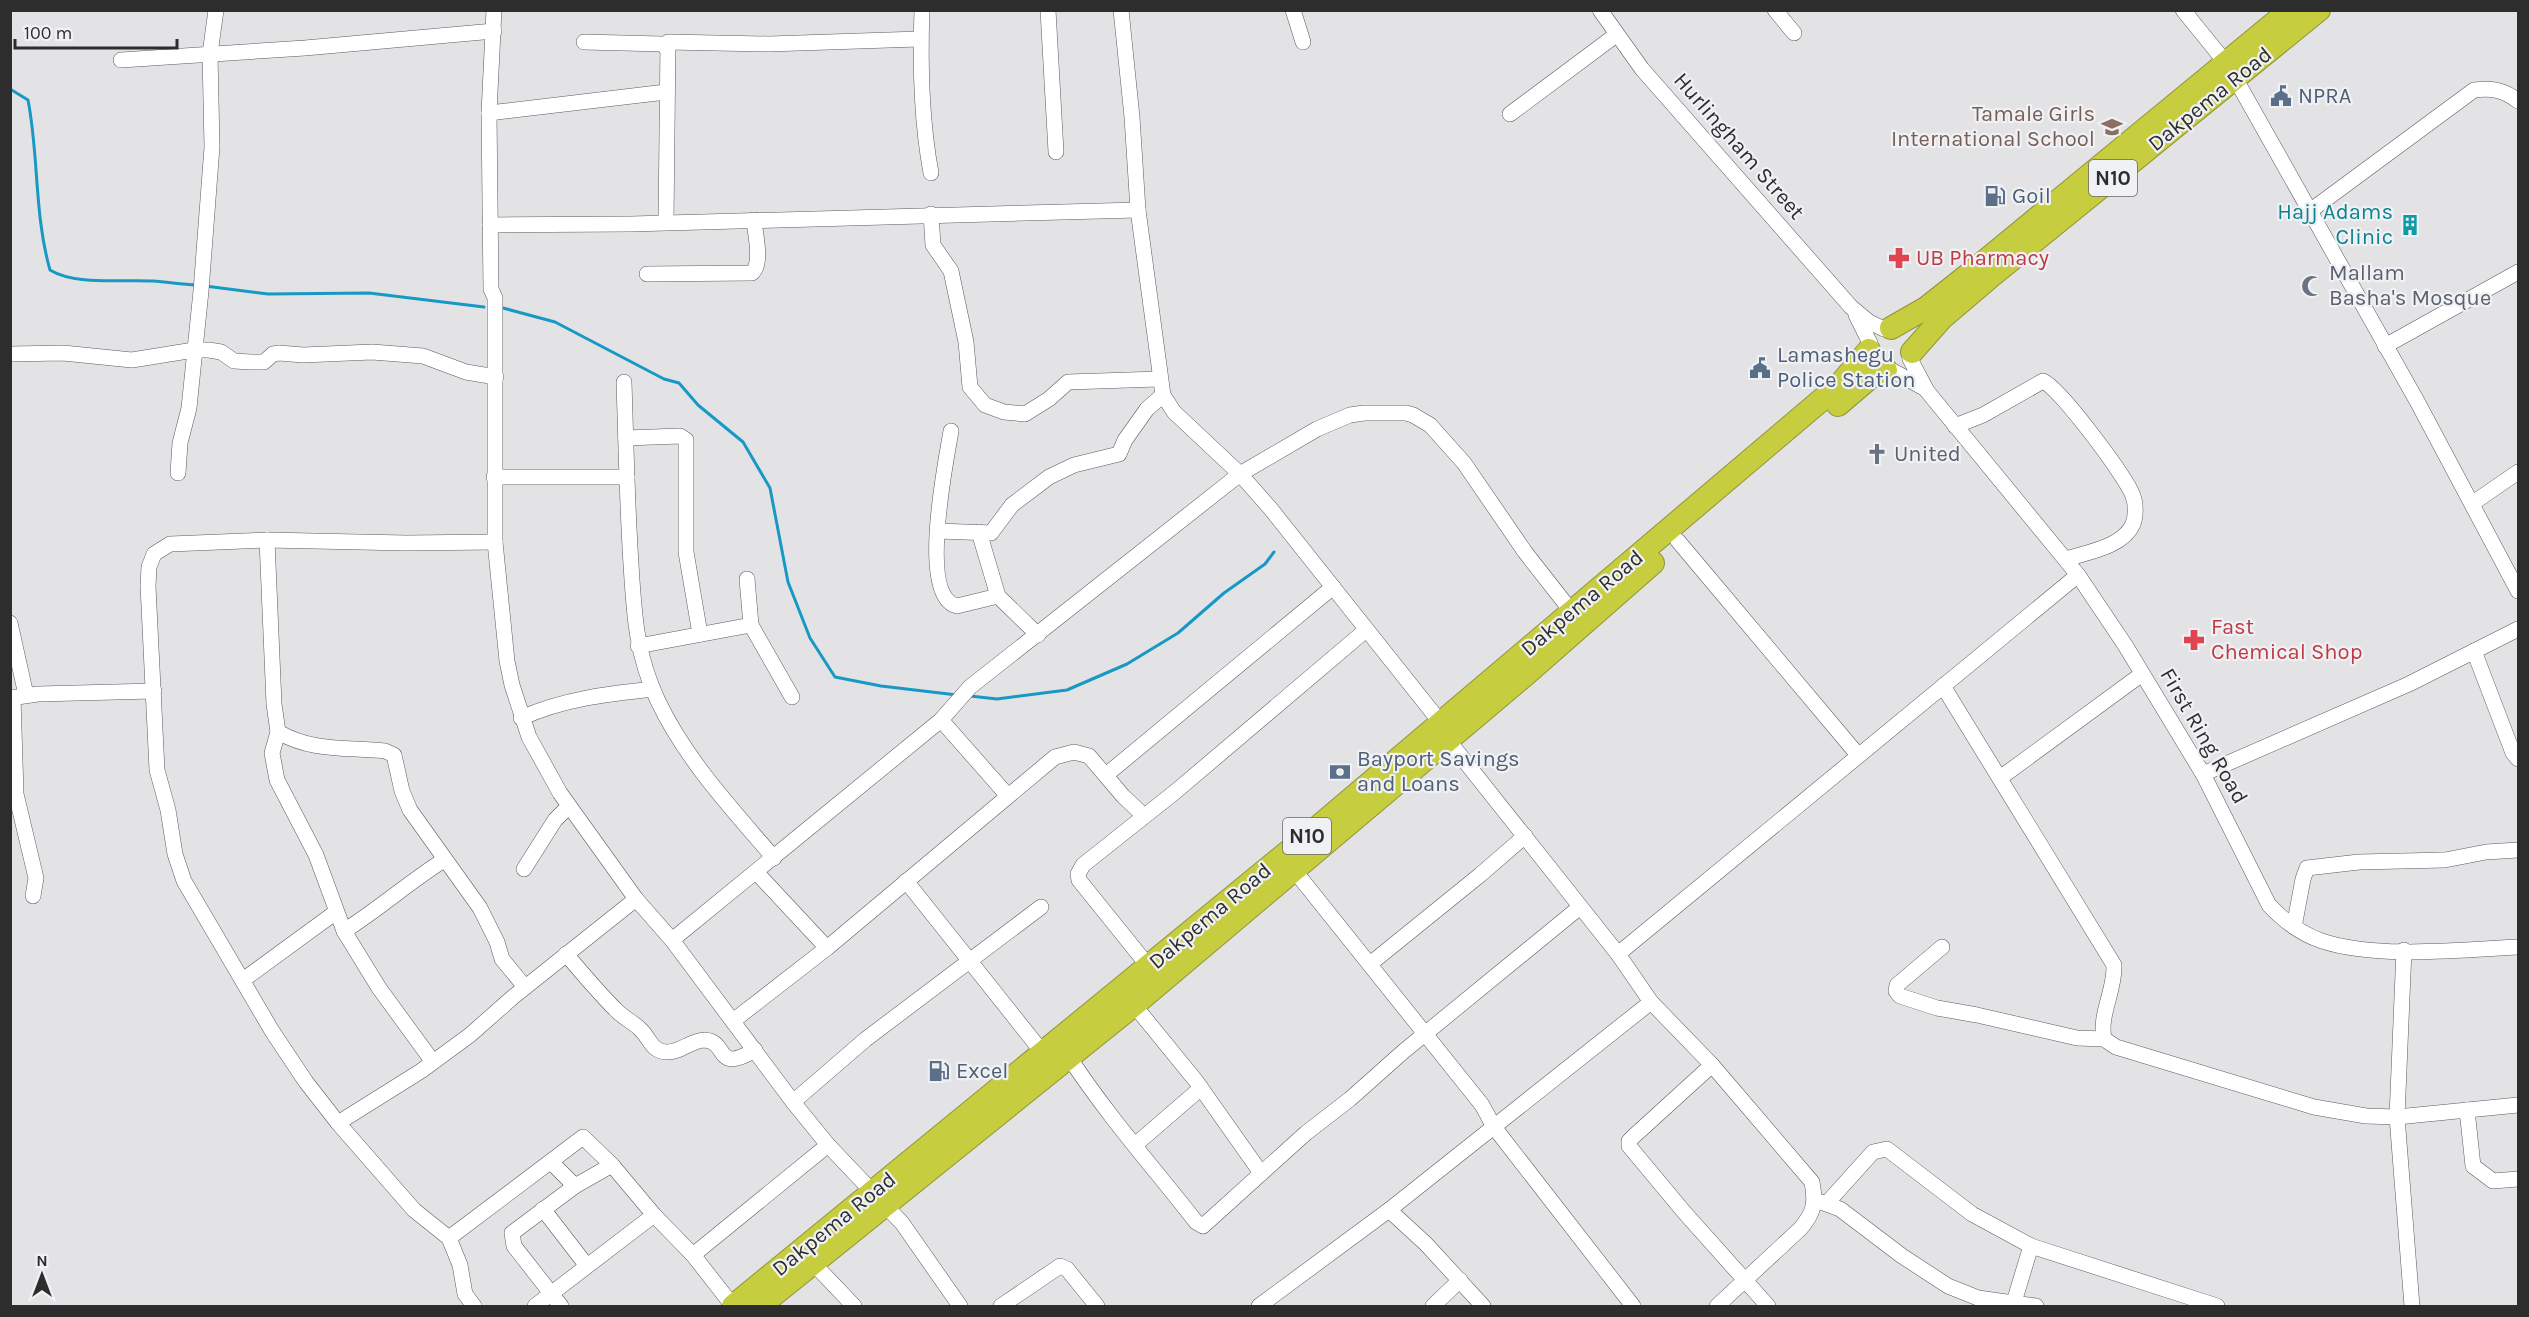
<svg xmlns="http://www.w3.org/2000/svg" width="2529" height="1317" viewBox="0 0 2529 1317" font-family="Karla,sans-serif">
	<rect width="100%" height="100%" fill="#e3e3e6"/>
	<g fill="none" stroke-linecap="round" stroke-linejoin="round">
		<g stroke="#1899c5" stroke-width="3">
			<path d="M10,89L28,100C39,156 34,214 50,270C76,286 123,279 153,281C167,282 181,284 196,285"/>
			<polyline points="205,286 268,294 369,293 484,307"/>
			<polyline points="503,308 555,322 664,379 679,383 698,405 743,442 770,488 788,582 810,638 835,677 881,686 957,695"/>
			<polyline points="970,696 997,699 1067,690 1127,664 1178,633 1224,593 1265,564 1274,552"/>
		</g>
		<defs>
			<g id="minor">
				<polyline points="494,10 489,113 491,289 495,298 495,542 507,661 512,685 529,737 560,793 636,899 672,940 793,1102 828,1145 902,1223 960,1306"/>
				<path d="M922,10C920,64 921,120 931,173"/>
				<polyline points="1048,10 1056,152"/>
				<polyline points="1121,10 1132,117 1138,210 1163,395 1174,412 1240,474 1270,508 1441,723"/>
				<polyline points="1293,10 1303,42"/>
				<polyline points="1600,10 1642,69 1851,307 1869,322 1884,329"/>
				<polyline points="1775,10 1794,33"/>
				<polyline points="2183,10 2226,63"/>
				<polyline points="584,42 662,44 667,49"/>
				<polyline points="121,60 305,48 494,31"/>
				<polyline points="2235,78 2418,403 2518,591"/>
				<polyline points="489,113 666,92"/>
				<polyline points="1510,114 1616,35"/>
				<path d="M2310,211L2474,90C2493,88 2504,90 2518,101"/>
				<polyline points="931,214 933,245 951,271 966,342 970,387 985,405 1004,412 1025,414 1049,399 1068,382 1159,379"/>
				<polyline points="666,221 668,42 769,44 919,39"/>
				<polyline points="490,225 631,224 1138,210"/>
				<path d="M647,274L752,273C763,263 755,234 754,220"/>
				<polyline points="1856,315 1870,343"/>
				<polyline points="2385,346 2518,272"/>
				<polyline points="10,354 63,353 132,360 194,350 209,350 221,352 234,361 251,362 264,362 273,354 279,353 303,355 372,352 423,356 466,372 496,377"/>
				<path d="M1910,359L1927,391L2078,575L2125,645L2203,774L2269,905C2284,921 2301,934 2322,941C2376,959 2461,950 2518,947"/>
				<polyline points="1893,371 1922,387"/>
				<path d="M624,382C626,442 627,503 631,564C634,613 636,655 658,701C686,760 732,809 774,858"/>
				<path d="M1955,426L1983,415L2043,381C2059,387 2127,478 2133,496C2136,504 2136,516 2133,524C2123,547 2088,552 2066,559"/>
				<path d="M951,431C946,461 918,597 957,606L998,596"/>
				<polyline points="626,438 680,436 686,440 686,552 700,634"/>
				<polyline points="178,473 180,443 189,408 201,291 212,147 210,54 216,10"/>
				<polyline points="494,477 627,477"/>
				<polyline points="2473,503 2518,472"/>
				<polyline points="938,531 991,533 1012,505 1049,477 1074,465 1119,454 1125,440 1147,409 1163,395"/>
				<polyline points="979,532 998,596 1038,635"/>
				<path d="M267,540L274,704L278,732C313,752 346,747 385,751L394,755L402,791L410,810L480,908L497,942L502,959L525,987"/>
				<polyline points="1678,541 1858,755"/>
				<polyline points="747,579 751,625 792,697"/>
				<polyline points="10,623 26,695"/>
				<polyline points="638,646 751,625"/>
				<polyline points="2474,651 2513,753 2518,759"/>
				<path d="M1943,686L2114,965C2115,991 2099,1014 2104,1039L2116,1047L2314,1107L2366,1116L2397,1117L2518,1105"/>
				<polyline points="13,697 16,794 36,878 33,896"/>
				<polyline points="10,698 38,694 154,691"/>
				<path d="M521,718C563,699 607,694 653,689"/>
				<polyline points="941,720 970,687 1240,474 1317,429 1350,415 1364,413 1406,413 1413,415 1430,425 1464,463 1525,552 1572,612"/>
				<polyline points="278,732 272,753 277,780 316,855 344,931 379,988 433,1062"/>
				<path d="M1448,740L1618,954L1651,1002L1712,1065L1812,1182C1816,1203 1814,1213 1800,1229L1717,1306"/>
				<polyline points="2203,774 2409,684 2518,629"/>
				<polyline points="1106,775 1333,587"/>
				<polyline points="2000,778 2142,674"/>
				<polyline points="524,869 555,820 569,806"/>
				<polyline points="1294,870 1482,1105 1494,1127 1633,1306"/>
				<polyline points="757,873 827,948"/>
				<polyline points="906,881 1043,1053"/>
				<polyline points="2294,927 2303,879 2307,868 2359,862 2445,860 2486,852 2518,850"/>
				<path d="M344,931C379,909 409,882 444,860"/>
				<polyline points="672,940 941,720 1008,796"/>
				<polyline points="1942,947 1897,985 1896,991 1900,996 1937,1008 1977,1015 2077,1038 2104,1039"/>
				<polyline points="2404,950 2397,1117 2412,1306"/>
				<path d="M566,954C582,973 598,992 615,1009C622,1017 633,1022 640,1029C650,1038 651,1051 666,1052C680,1053 691,1040 705,1040C729,1042 714,1074 755,1050"/>
				<polyline points="1618,954 2078,575"/>
				<polyline points="1370,964 1480,875 1525,836"/>
				<polyline points="1149,967 1079,880 1078,874 1083,865 1175,792 1366,630"/>
				<polyline points="243,980 336,912"/>
				<polyline points="1134,1005 1196,1081 1261,1173"/>
				<polyline points="733,1021 827,948 1055,757 1074,752 1089,756 1123,796 1143,815"/>
				<path d="M1069,1057C1107,1115 1153,1167 1196,1222L1203,1226L1306,1133L1350,1099L1404,1051L1580,907"/>
				<polyline points="1712,1065 1634,1136 1629,1141 1629,1146 1684,1212 1768,1306"/>
				<polyline points="793,1102 866,1039 1041,907"/>
				<polyline points="2467,1110 2473,1166 2493,1181 2518,1179"/>
				<polyline points="338,1123 421,1071 470,1035 513,997 636,899"/>
				<polyline points="1135,1145 1201,1088"/>
				<polyline points="551,1162 575,1186"/>
				<polyline points="1818,1201 1840,1209 1902,1256 1948,1286 1978,1298 2036,1306"/>
				<polyline points="1827,1203 1873,1152 1887,1149 1972,1214 2031,1246 2217,1306"/>
				<polyline points="543,1209 587,1266"/>
				<polyline points="1389,1210 1426,1244 1483,1306"/>
				<polyline points="449,1238 583,1137 612,1165 654,1215 693,1255 733,1306"/>
				<polyline points="693,1255 828,1145"/>
				<polyline points="813,1263 854,1306"/>
				<polyline points="2014,1302 2031,1246"/>
				<polyline points="474,1306 465,1294 460,1265 449,1238 414,1210 338,1123 306,1082 272,1031 184,881 175,854 168,810 157,770 148,586 149,567 154,554 170,544 267,540 406,543 495,542"/>
				<polyline points="535,1306 654,1215"/>
				<polyline points="561,1306 514,1246 512,1233 575,1186 612,1165"/>
				<polyline points="1001,1306 1060,1266 1067,1269 1097,1306"/>
				<polyline points="1259,1306 1389,1210 1651,1002"/>
				<polyline points="1433,1306 1460,1280"/>
			</g>
			<g id="highway">
				<polyline points="1891,328 1926,308 1974,270 2290,10"/>
				<polyline points="1912,352 1942,318 1989,278 2319,10"/>
				<polyline points="1838,405 1872,376 1886,370"/>
				<polyline points="733,1306 1306,837 1839,385 1869,350"/>
				<polyline points="760,1306 1134,1005 1524,676 1653,563"/>
			</g>
		</defs>
		<use href="#minor" stroke="#5a5b5d" stroke-width="16"/>
		<use href="#highway" stroke="#909538" stroke-width="24"/>
		<use href="#minor" stroke="#fff" stroke-width="15"/>
		<use href="#highway" stroke="#c6cd3e" stroke-width="22"/>
	</g>
	<defs>
		<symbol id="civic-bare" viewBox="-9 -9 18 18"><path d="M-.6-6.5H3V-4.5H.6V-3L4-1V1h2V6H-6V1h2V-1L-.6-3ZM-1.2 2.5V6h2.4V2.5Z" fill="#5c6f8a" stroke="#f0f1f4" stroke-width="2.5" paint-order="stroke"/></symbol>
		<symbol id="school-bare" viewBox="-9 -9 18 18"><path d="M0-5L7-2L0 1L-7-2ZM-4 1L0 2.5L4 1V4Q0 6-4 4Z" fill="#8d6e63" stroke="#f0f1f4" stroke-width="2.5" paint-order="stroke"/></symbol>
		<symbol id="fuel-bare" viewBox="-9 -9 18 18"><path d="M-5.5-6h7V0h2V4h1.3V-2.5L3-4.5l.8-.8L6-3V5H2.5V1h-1V6h-7ZM-4.2-4.7v3.2H.2V-4.7Z" fill="#5c6f8a" stroke="#f0f1f4" stroke-width="2.5" paint-order="stroke"/></symbol>
		<symbol id="building-bare" viewBox="-9 -9 18 18"><path d="M-4-6H4V6H1V3H-1V6H-4ZM-2.5-4.3h1.7v1.8h-1.7ZM.8-4.3h1.7v1.8H.8ZM-2.5-1h1.7V.8h-1.7ZM.8-1h1.7V.8H.8Z" fill="#0f9aa8" stroke="#f0f1f4" stroke-width="2.5" paint-order="stroke"/></symbol>
		<symbol id="pharmacy-bare" viewBox="-9 -9 18 18"><path d="M-2-6h4v4h4v4h-4v4h-4v-4h-4v-4h4Z" fill="#e0444e" stroke="#f0f1f4" stroke-width="2.5" paint-order="stroke"/></symbol>
		<symbol id="mosque-bare" viewBox="-9 -9 18 18"><path d="M3.5-4.9A6 6 0 1 0 3.5 4.9A5 5 0 1 1 3.5-4.9Z" fill="#6b7280" stroke="#f0f1f4" stroke-width="2.5" paint-order="stroke"/></symbol>
		<symbol id="church-bare" viewBox="-9 -9 18 18"><path d="M-1.2-6h2.4v3.5h3.3v2.4h-3.3V6h-2.4V-.1h-3.3v-2.4h3.3Z" fill="#6b7280" stroke="#f0f1f4" stroke-width="2.5" paint-order="stroke"/></symbol>
		<symbol id="bank-bare" viewBox="-9 -9 18 18"><path d="M-6-4H6V4H-6ZM0-2.3a2.3 2.3 0 1 0 0 4.6a2.3 2.3 0 1 0 0-4.6Z" fill="#5c6f8a" stroke="#f0f1f4" stroke-width="2.5" paint-order="stroke"/></symbol>
	</defs>
	<g fill-rule="evenodd">
		<use href="#civic-bare" x="2266" y="81" width="30" height="30"/>
		<use href="#school-bare" x="2097" y="112" width="30" height="30"/>
		<use href="#fuel-bare" x="1980" y="181" width="30" height="30"/>
		<use href="#building-bare" x="2395" y="210" width="30" height="30"/>
		<use href="#pharmacy-bare" x="1884" y="243" width="30" height="30"/>
		<use href="#mosque-bare" x="2297" y="271" width="30" height="30"/>
		<use href="#civic-bare" x="1745" y="353" width="30" height="30"/>
		<use href="#church-bare" x="1862" y="439" width="30" height="30"/>
		<use href="#pharmacy-bare" x="2179" y="625" width="30" height="30"/>
		<use href="#bank-bare" x="1325" y="757" width="30" height="30"/>
		<use href="#fuel-bare" x="924" y="1056" width="30" height="30"/>
	</g>
	<g text-anchor="middle" dominant-baseline="central" stroke-width="4.5" stroke-linejoin="round" paint-order="stroke">
		<g fill="#f0f1f4" stroke="#686869" stroke-width="1.5">
			<rect x="2089" y="160" width="48" height="36" rx="4.5"/>
			<rect x="1283" y="818" width="48" height="36" rx="4.5"/>
		</g>
		<g font-size="21" font-weight="bold" fill="#2d2d2e">
			<text x="2113" y="178">N10</text>
			<text x="1307" y="836">N10</text>
		</g>
		<g font-size="22" fill="#4e5e75" stroke="#f0f1f4" text-anchor="start">
			<text x="2298" y="96">NPRA</text>
			<text x="2012" y="196">Goil</text>
			<text x="1777" y="355">Lamashegu<tspan x="1777" dy="25">Police Station</tspan></text>
			<text x="1357" y="759">Bayport Savings<tspan x="1357" dy="25">and Loans</tspan></text>
			<text x="956" y="1071">Excel</text>
		</g>
		<g font-size="22" fill="#2d2d2e" stroke="#f0f1f4">
			<text transform="translate(2210 99) rotate(-39)">Dakpema Road</text>
			<text transform="translate(1739 146) rotate(49)">Hurlingham Street</text>
			<text transform="translate(1582 603) rotate(-40)">Dakpema Road</text>
			<text transform="translate(2204 736) rotate(60)">First Ring Road</text>
			<text transform="translate(1210 916) rotate(-40)">Dakpema Road</text>
			<text transform="translate(834 1224) rotate(-39)">Dakpema Road</text>
		</g>
		<g font-size="22" fill="#785e54" stroke="#f0f1f4" text-anchor="end">
			<text x="2095" y="114">Tamale Girls<tspan x="2095" dy="25">International School</tspan></text>
		</g>
		<g font-size="22" fill="#0d838f" stroke="#f0f1f4" text-anchor="end">
			<text x="2393" y="212">Hajj Adams<tspan x="2393" dy="25">Clinic</tspan></text>
		</g>
		<g font-size="22" fill="#be3a42" stroke="#f0f1f4" text-anchor="start">
			<text x="1916" y="258">UB Pharmacy</text>
			<text x="2211" y="627">Fast<tspan x="2211" dy="25">Chemical Shop</tspan></text>
		</g>
		<g font-size="22" fill="#5b616d" stroke="#f0f1f4" text-anchor="start">
			<text x="2329" y="273">Mallam<tspan x="2329" dy="25">Basha's Mosque</tspan></text>
			<text x="1894" y="454">United</text>
		</g>
	</g>
	<rect width="2529" height="1317" fill="none" stroke="#2d2d2e" stroke-width="24"/>
	<g transform="translate(42 1275)" stroke="#f0f1f4" stroke-width="4.5" paint-order="stroke">
	<path d="M0-4.5L10 22L0 15L-10 22Z" fill="#2d2d2e"/>
	<text y="-9" font-size="16" font-weight="bold" text-anchor="middle" fill="#2d2d2e">N</text>
	</g>
	<path d="M15 39v9h162v-9" fill="none" stroke="#2d2d2e" stroke-width="3"/>
	<text x="24" y="39" font-size="18" fill="#2d2d2e" stroke="#f0f1f4" stroke-width="4.5" paint-order="stroke">100 m</text>
</svg>
